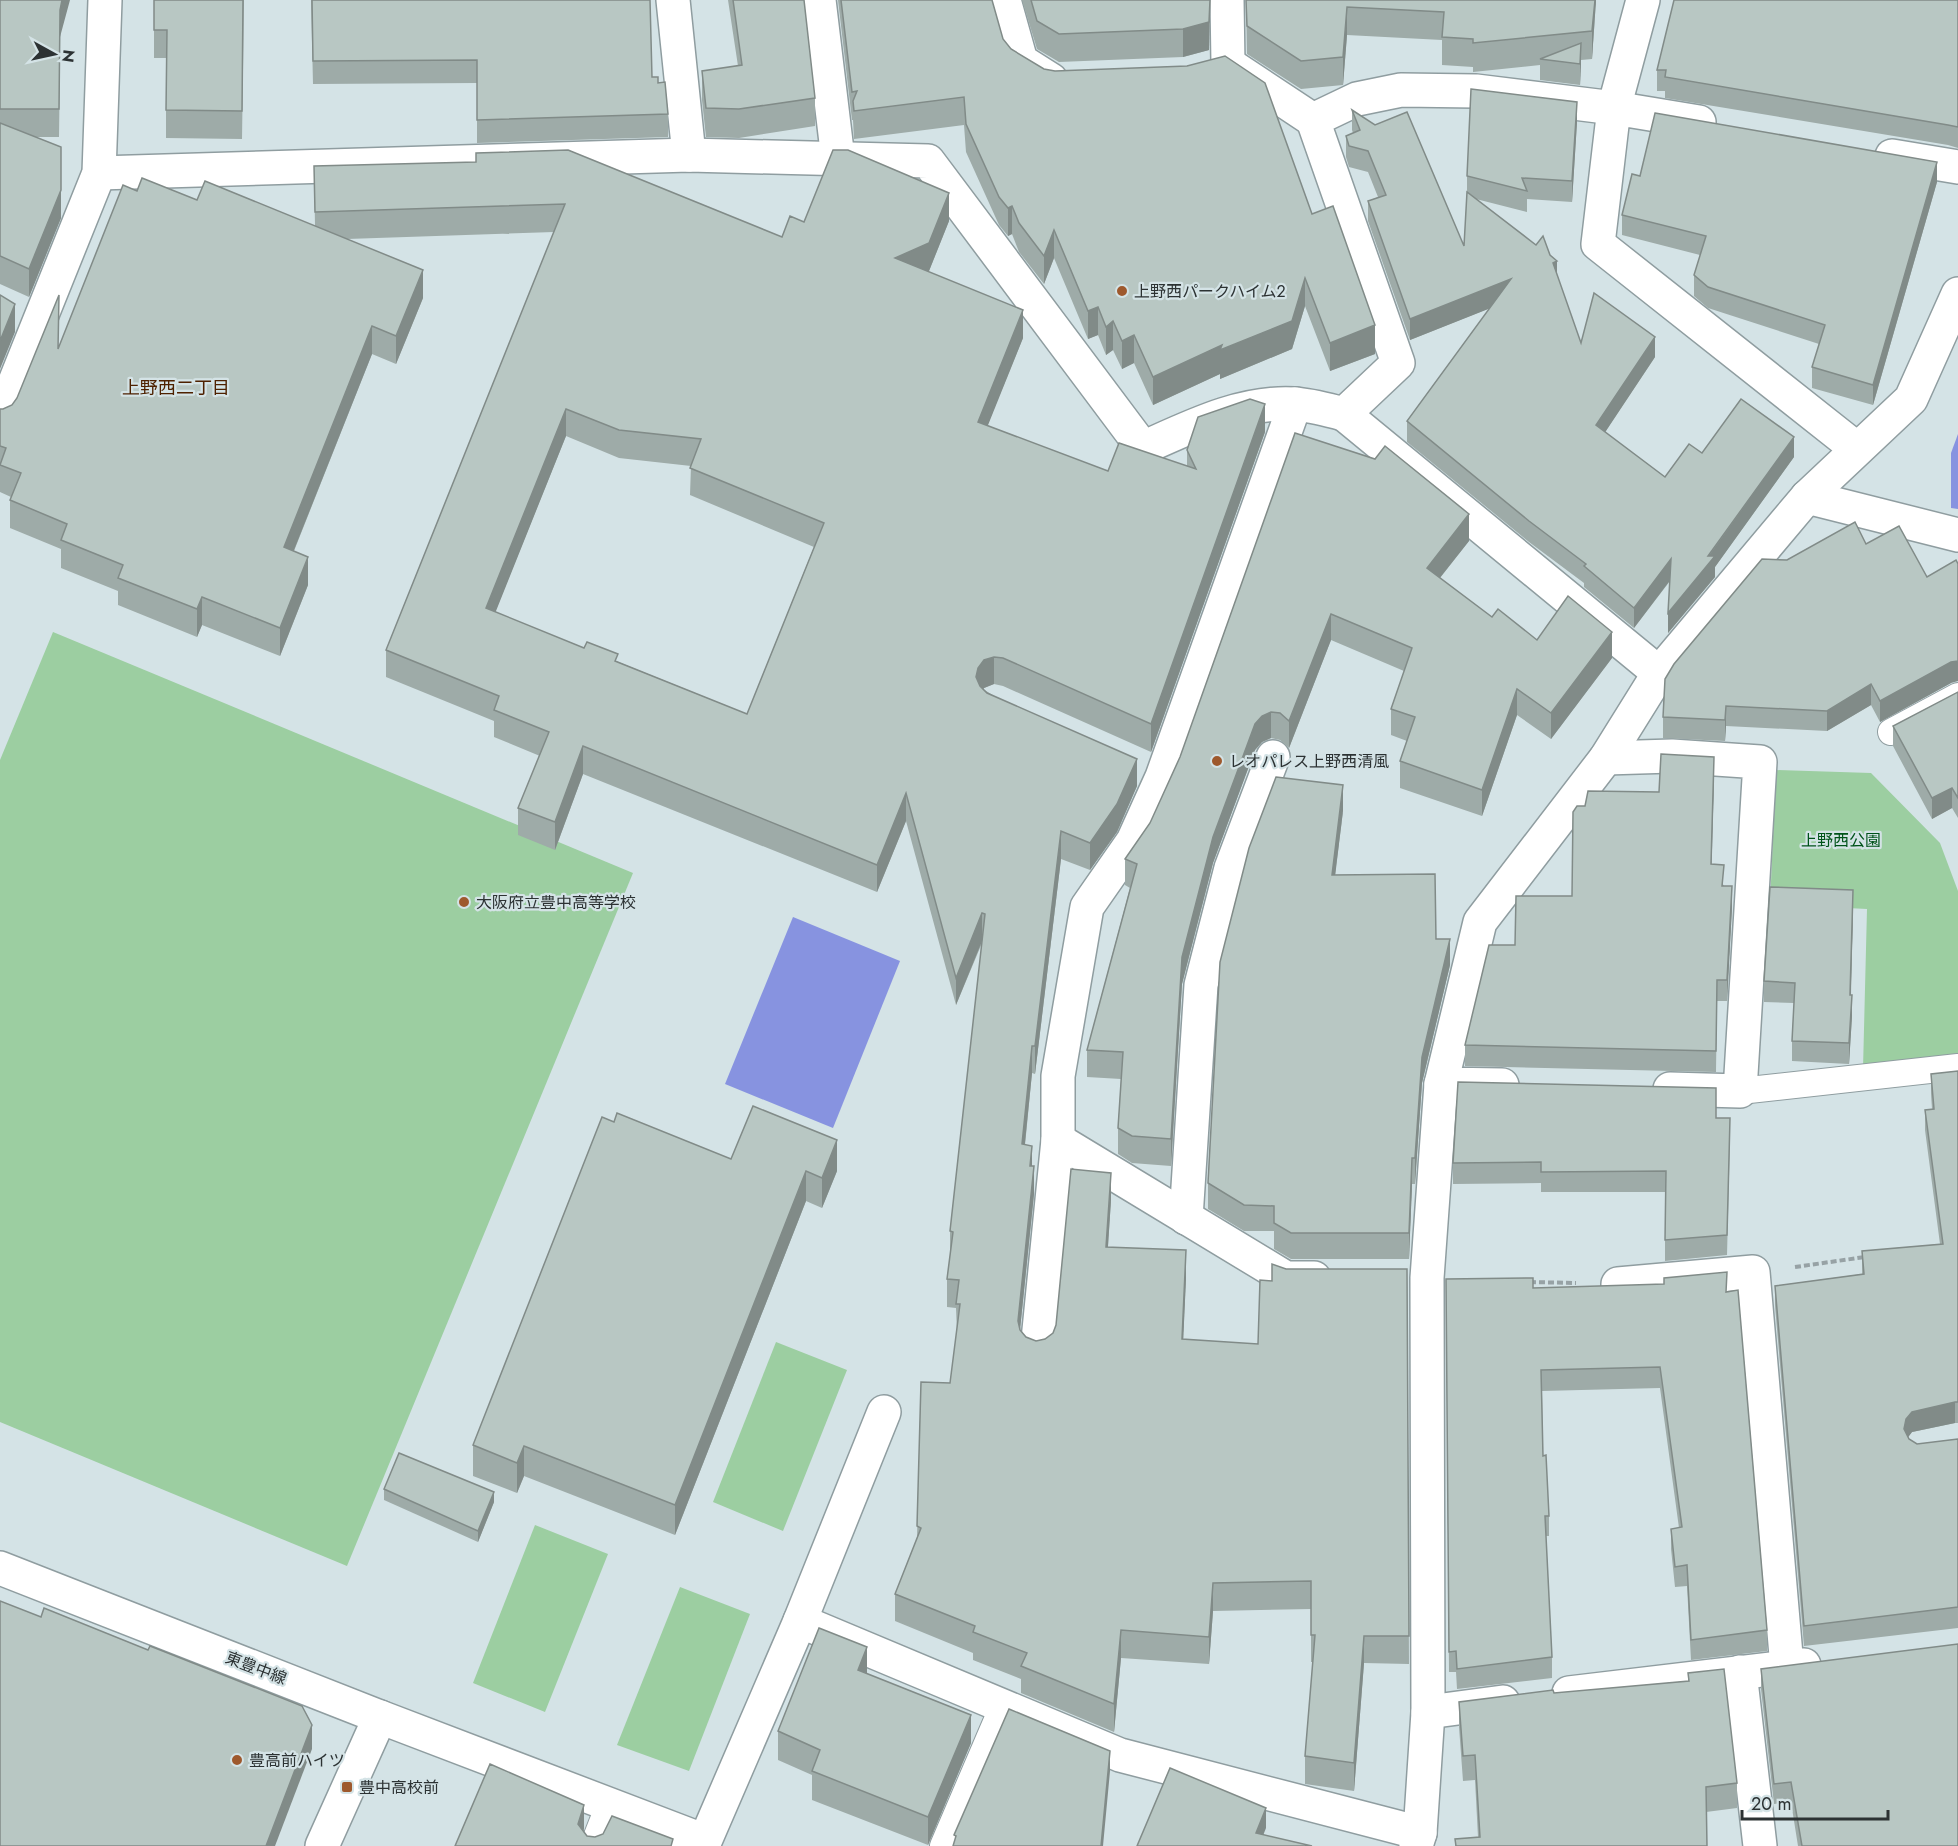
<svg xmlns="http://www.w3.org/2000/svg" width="1958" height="1846" viewBox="0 0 1958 1846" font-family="Jost,'Noto Sans JP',sans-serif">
	<rect width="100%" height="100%" fill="#d4e3e6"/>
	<g fill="#9ccea1">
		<polygon points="53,632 633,873 347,1566 0,1422 0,760"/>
		<polygon points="1776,770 1871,773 1940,843 1958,891 1958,1054 1863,1069 1867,909 1770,904"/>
		<polygon points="776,1342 847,1370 783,1531 713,1502"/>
		<polygon points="535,1525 608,1554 545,1712 473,1683"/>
		<polygon points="680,1587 750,1614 689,1771 617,1745"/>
	</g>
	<g fill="#8793e0">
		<polygon points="1958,434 1958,509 1951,508 1951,453"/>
		<polygon points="793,917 900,961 833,1128 725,1084"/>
	</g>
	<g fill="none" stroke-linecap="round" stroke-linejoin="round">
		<defs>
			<g id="service">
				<polyline points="1891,732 1958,696"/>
				<polyline points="1740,1091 1958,1067"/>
				<polyline points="593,1846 609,1805"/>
				<polyline points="943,1846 1003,1706"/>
			</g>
			<g id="minor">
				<polyline points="673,0 689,155"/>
				<polyline points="819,0 838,159"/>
				<polyline points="1004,0 1021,61 1051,80"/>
				<polyline points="1227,0 1228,64"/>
				<polyline points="1230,65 1313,120"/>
				<polyline points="1699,122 1614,108 1598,244 1857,449"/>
				<polyline points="1892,156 1958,167"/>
				<path d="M99,173L689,155L928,161L1143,448C1190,427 1241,401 1294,404C1311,405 1328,410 1344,414L1398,363L1313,120L1357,99L1401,90L1476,91L1614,108L1643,0"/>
				<polyline points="1344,414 1659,673"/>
				<polyline points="0,419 99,173 105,0"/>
				<polyline points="1807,497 1958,535"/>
				<polyline points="1606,758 1672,756 1760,762 1740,1091 1670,1089"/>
				<polyline points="1502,1085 1441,1084 1480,922 1606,758 1659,673 1807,497 1911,399 1958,294"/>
				<polyline points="1058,1140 1286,1278 1314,1278"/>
				<polyline points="1186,1218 1201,985 1231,868 1273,757"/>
				<polyline points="1618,1284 1753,1272 1787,1667"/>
				<polyline points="1037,1350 1058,1140 1058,1076 1087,907 1133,841 1162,777 1295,404"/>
				<polyline points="800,1621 884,1412"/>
				<polyline points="1740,1672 1760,1846"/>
				<polyline points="1569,1693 1804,1665"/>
				<polyline points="1428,1712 1503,1702"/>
				<polyline points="380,1717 705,1841 800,1621 1120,1755 1420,1833"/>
				<polyline points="1416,1846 1420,1833 1428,1712 1427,1278 1441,1084"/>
			</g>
			<polyline id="tertiary" points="0,1568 380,1717 322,1846"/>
		</defs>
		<use href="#service" stroke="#8f9da0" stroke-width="28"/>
		<use href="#minor" stroke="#8f9da0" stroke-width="36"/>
		<use href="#tertiary" stroke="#8f9da0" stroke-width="36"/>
		<g stroke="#97a2a5" stroke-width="4" stroke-dasharray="6 3" stroke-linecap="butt">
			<polyline points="1795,1267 1865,1257"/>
			<polyline points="1530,1282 1576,1283"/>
		</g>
		<use href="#service" stroke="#fff" stroke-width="26"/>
		<use href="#minor" stroke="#fff" stroke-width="33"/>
		<use href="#tertiary" stroke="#fff" stroke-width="33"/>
	</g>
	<g fill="#9eaba8" fill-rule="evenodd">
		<polygon points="0,0 60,37 59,137 37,137 61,218 29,297 0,284"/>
		<polygon points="154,0 244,0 242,139 166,138 166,58 154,58"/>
		<polygon points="311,0 652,77 658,83 668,114 668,137 477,143 477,83 313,84"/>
		<polygon points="728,0 804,0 815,98 815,126 739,138 706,137 702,100 702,71 738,66"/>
		<polygon points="838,0 992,0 1003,39 1011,49 1044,69 1312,214 1375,354 1330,371 1305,306 1292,349 1220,379 1220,374 1153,405 1134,363 1122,369 1113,350 1106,355 1098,335 1088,339 1054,258 1044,284 1019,252 1012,234 1008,236 999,225 966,152 964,125 854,139 853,120 852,120"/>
		<polygon points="1022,0 1210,0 1209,50 1183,57 1059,62 1037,49"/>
		<polygon points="1246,0 1596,0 1592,59 1581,60 1580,85 1540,80 1540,65 1473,72 1473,67 1442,65 1442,40 1347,35 1343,85 1301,89 1247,54"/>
		<polygon points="1958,0 1958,148 1948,145 1665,98 1665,91 1657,91 1657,70"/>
		<polygon points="1352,110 1464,246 1467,192 1467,176 1577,122 1572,202 1527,199 1527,212 1476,199 1557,276 1581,343 1655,357 1605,432 1665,477 1702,453 1794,457 1715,567 1715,577 1668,633 1670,581 1634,628 1584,587 1584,583 1529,542 1407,442 1407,421 1490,308 1410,340 1368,221 1368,201 1378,197 1368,172 1349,167 1346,157 1346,136 1353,133 1352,130"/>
		<path d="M314,166L782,237L804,222L949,221L929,271H927L1023,338L987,426L1108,471L1187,466V450L1265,432L1151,752L1003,686L994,684L984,688L983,689L1137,786L1117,832L1090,870L1061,859L1035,1074L1032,1073L1025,1145L1032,1166L1034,1194L1020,1330L1026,1337L1036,1341L1045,1339L1053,1333L1111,1200L1108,1247L1186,1278L1183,1340L1258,1344L1272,1281L1286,1269H1407L1409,1664L1364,1663L1354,1791L1305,1784V1756L1313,1662H1311V1609L1213,1611L1209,1664L1121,1658L1114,1732L1021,1693V1679L973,1660V1653L895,1621V1594L917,1538L921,1382L950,1383L957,1332L956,1308L947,1307V1279L950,1256V1231L982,943L956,1005L906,821L877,892L583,774L555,850L518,835V808L540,756L494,737V721L386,677V650L554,232L347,239L423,298L396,364L372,354L294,551L308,585L280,656L202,625L197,637L118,605V591L61,568V549L10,528V500L11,497L0,492V409H3L12,405L58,348L137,191L197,200L315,226ZM566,436L619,458L691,466L690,495L814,547L747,714L495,612Z"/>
		<polygon points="1640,176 1937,182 1873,405 1812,388 1812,367 1819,344 1708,308 1694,296 1694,275 1700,255 1622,235 1622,215"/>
		<polygon points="1295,433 1469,541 1440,578 1492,617 1537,640 1612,658 1551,739 1517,715 1482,816 1400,788 1400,761 1407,741 1391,735 1391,709 1404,671 1331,640 1289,748 1280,740 1271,738 1262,742 1255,750 1213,863 1182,984 1171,1166 1132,1163 1118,1154 1118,1128 1121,1079 1087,1077 1087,1050 1130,888 1125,885 1125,859 1150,823 1180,757"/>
		<polygon points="1866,544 1951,683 1880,722 1871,705 1827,731 1726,726 1725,741 1663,738 1663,717 1787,560"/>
		<polygon points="1958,692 1958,818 1952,808 1932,819 1893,746 1893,726"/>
		<polygon points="1714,778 1711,864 1724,886 1732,907 1727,1001 1717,1001 1716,1072 1465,1066 1465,1045 1515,945 1572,896 1585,806 1659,792"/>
		<polygon points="1343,811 1335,875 1436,939 1450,965 1422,1083 1415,1184 1412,1184 1409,1259 1291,1259 1274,1249 1274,1231 1244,1231 1208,1209 1208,1183"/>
		<polygon points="1853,911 1851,995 1852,1016 1849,1064 1792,1061 1792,1041 1794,1003 1764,1002 1764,981"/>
		<polygon points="1958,1071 1958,1423 1955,1423 1912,1432 1908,1437 1909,1439 1917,1444 1958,1439 1958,1628 1804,1646 1775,1306 1775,1286 1862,1274 1862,1251 1940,1244 1925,1130 1925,1110 1932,1109 1931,1094 1931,1074"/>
		<polygon points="1716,1118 1730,1138 1727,1255 1665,1261 1665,1192 1541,1192 1541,1183 1453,1184 1453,1163"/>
		<polygon points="614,1122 731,1159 837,1171 822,1208 806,1201 675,1535 524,1476 517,1493 473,1476 473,1445"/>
		<polygon points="1446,1279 1533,1288 1727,1292 1767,1630 1767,1651 1691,1660 1687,1586 1675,1587 1671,1549 1671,1529 1679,1528 1660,1388 1542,1391 1543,1456 1549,1516 1549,1536 1546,1536 1552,1657 1552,1678 1457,1689 1456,1672 1449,1672"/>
		<polygon points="384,1489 494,1502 478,1542 384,1500"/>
		<polygon points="1761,1669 1958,1846 1798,1846 1791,1802 1774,1804 1761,1689"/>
		<polygon points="1688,1673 1737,1783 1737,1808 1706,1812 1707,1846 1455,1846 1455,1839 1478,1837 1475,1780 1463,1781 1459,1727 1459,1702 1688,1681"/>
		<polygon points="867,1674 971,1743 928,1845 812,1800 812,1775 778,1760 778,1731"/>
	</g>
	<g fill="#818b88">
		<polygon points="62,0 70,0 60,37 59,137 60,10"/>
		<polygon points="1210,0 1209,50 1183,57 1183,29"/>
		<polygon points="1595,0 1596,0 1592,59 1592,31"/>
		<polygon points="1347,7 1347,35 1343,85 1343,57"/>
		<polygon points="1581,43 1581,64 1580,85 1580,64"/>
		<polygon points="1577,102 1577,122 1572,202 1572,181"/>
		<polygon points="61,147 61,218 29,297 29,269"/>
		<polygon points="1937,162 1937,182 1873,405 1873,385"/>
		<polygon points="949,193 949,221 929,271 895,286 895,258"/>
		<polygon points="1012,206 1012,234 1008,236 1008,208"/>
		<polygon points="1054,230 1054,258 1044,284 1044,256"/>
		<polygon points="1557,261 1557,282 1553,263"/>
		<polygon points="423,270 423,298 396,364 396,336"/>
		<polygon points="1305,278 1305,306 1292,349 1220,379 1220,374 1153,405 1153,377"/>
		<polygon points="1511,279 1511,300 1410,340 1410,319"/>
		<polygon points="15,304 15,332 0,369 0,341"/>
		<polygon points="1098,307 1098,335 1088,339 1088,311"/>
		<polygon points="1023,310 1023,338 978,450 978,422"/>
		<polygon points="1113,321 1113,350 1106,355 1106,327"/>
		<polygon points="1375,325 1375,354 1330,371 1330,343"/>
		<polygon points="372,326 372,354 284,575 284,547"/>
		<polygon points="1134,335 1134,363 1122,369 1122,341"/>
		<polygon points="1655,337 1655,357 1596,446 1596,425"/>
		<polygon points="1265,404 1265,432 1151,752 1151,724"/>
		<polygon points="566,409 566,436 486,636 486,608"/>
		<polygon points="1794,437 1794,457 1715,567 1715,577 1668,633 1668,613"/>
		<polygon points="1469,514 1469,541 1427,594 1427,568"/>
		<polygon points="308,557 308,585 280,656 280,628"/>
		<polygon points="1671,559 1671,579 1634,628 1634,608"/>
		<polygon points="202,597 202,625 197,637 197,609"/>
		<polygon points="1331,614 1331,640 1289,748 1289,721"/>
		<polygon points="1612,632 1612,658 1551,739 1551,713"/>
		<polygon points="994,657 994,684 984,688 978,696 976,677 978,668 984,660"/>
		<polygon points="1958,661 1958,681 1951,683 1880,722 1880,701 1951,662"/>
		<polygon points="1871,684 1871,705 1827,731 1827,711"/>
		<polygon points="1517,689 1517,715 1482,816 1482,790"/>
		<polygon points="1726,706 1726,726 1725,741 1725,720"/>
		<polygon points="1271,712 1271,738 1262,742 1255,750 1213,863 1182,984 1171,1166 1171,1139 1182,957 1213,837 1255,724 1262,716"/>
		<polygon points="583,746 583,774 555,850 555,822"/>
		<polygon points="1714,757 1714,778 1711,885 1711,864"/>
		<polygon points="1137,759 1137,786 1117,832 1090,870 1090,843"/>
		<polygon points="1343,785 1343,811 1332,901 1332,875"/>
		<polygon points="1952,788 1952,808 1932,819 1932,798"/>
		<polygon points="906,793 906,821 877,892 877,865"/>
		<polygon points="1061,831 1061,859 1035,1074 1035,1046"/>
		<polygon points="1732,886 1732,907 1727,1001 1727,980"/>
		<polygon points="1853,890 1853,911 1850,1015 1850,995"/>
		<polygon points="982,913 982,941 956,1005 956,978"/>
		<polygon points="1450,939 1450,965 1422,1083 1415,1184 1415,1158 1422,1057"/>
		<polygon points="1852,995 1852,1016 1849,1064 1849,1043"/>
		<polygon points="1032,1046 1032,1073 1022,1172 1022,1144"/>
		<polygon points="837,1140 837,1171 822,1208 822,1178"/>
		<polygon points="1032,1146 1032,1174 1030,1166"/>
		<polygon points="1412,1158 1412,1184 1409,1259 1409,1233"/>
		<polygon points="1034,1166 1034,1194 1018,1349 1018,1321"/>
		<polygon points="806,1171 806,1201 675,1535 675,1505"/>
		<polygon points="1111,1173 1111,1200 1106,1275 1106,1247"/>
		<polygon points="1186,1250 1186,1278 1182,1367 1182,1339"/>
		<polygon points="1955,1402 1955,1423 1912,1432 1906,1440 1904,1429 1906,1419 1912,1412"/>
		<polygon points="524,1446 524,1476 517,1493 517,1463"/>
		<polygon points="494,1492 494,1502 478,1542 478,1531"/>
		<polygon points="1213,1583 1213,1611 1209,1664 1209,1637"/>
		<polygon points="1121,1630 1121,1658 1114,1732 1114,1704"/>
		<polygon points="1364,1636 1364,1663 1354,1791 1354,1763"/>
		<polygon points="867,1647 867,1675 858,1670"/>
		<polygon points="971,1715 971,1743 928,1845 928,1817"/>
		<polygon points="312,1725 312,1749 275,1846 266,1846"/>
		<polygon points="1110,1751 1110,1771 1103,1846 1101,1846"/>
		<polygon points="584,1805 584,1829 579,1846 578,1824"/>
		<polygon points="1266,1808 1266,1828 1259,1846 1256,1833"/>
	</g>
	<g fill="#b8c7c3" stroke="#818b88" stroke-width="1.5" fill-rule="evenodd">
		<polygon points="0,0 62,0 60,10 59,109 0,109"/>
		<polygon points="154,0 243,0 242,111 166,110 167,30 154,30"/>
		<polygon points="312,0 650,0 652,77 658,77 658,83 665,82 668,114 477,120 477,60 313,61"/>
		<polygon points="733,0 804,0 815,98 739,109 706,108 702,71 742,65"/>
		<polygon points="841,0 992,0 1003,39 1011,49 1044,69 1055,71 1187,66 1225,56 1265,83 1312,214 1333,206 1375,325 1330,343 1305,278 1292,321 1220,350 1222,345 1153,377 1134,335 1122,341 1113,321 1106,327 1098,307 1088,311 1054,230 1044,256 1019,223 1012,206 1008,208 999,197 966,124 964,97 854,111 853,101 857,91 852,92"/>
		<polygon points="1031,0 1210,0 1209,22 1183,29 1059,34 1037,21"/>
		<polygon points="1246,0 1595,0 1592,31 1473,43 1473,39 1442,37 1444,12 1347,7 1343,57 1301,61 1247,26"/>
		<polygon points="1674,0 1958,0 1958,127 1948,125 1665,77 1666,70 1657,70"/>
		<polygon points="1581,43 1580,64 1540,59"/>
		<polygon points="1471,89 1577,102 1572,181 1522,178 1527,191 1467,176"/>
		<polygon points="1352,110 1375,125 1407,112 1464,246 1467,192 1536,245 1543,236 1550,255 1557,261 1553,263 1581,343 1594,293 1655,337 1596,425 1665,477 1689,444 1702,453 1741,399 1794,437 1708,556 1715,556 1668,613 1671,559 1634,608 1584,566 1586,564 1529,521 1407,421 1511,279 1410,319 1368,201 1386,195 1368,151 1349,146 1346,136 1360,130"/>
		<polygon points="1655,113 1937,162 1873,385 1812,367 1825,325 1708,287 1694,275 1706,236 1622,215 1632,174 1640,176"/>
		<polygon points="0,123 61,147 61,190 29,269 0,256"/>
		<path d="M568,150L782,237L790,216L804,222L833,150H848L949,193L929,243L895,258L1023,310L978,422L1108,471L1119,443L1196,469L1187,450L1198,417L1250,399L1265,404L1151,724L1003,658L994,657L984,660L978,668L976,677L980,686L987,693L1137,759L1117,804L1090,843L1061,831L1035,1046H1032L1022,1144L1032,1146L1030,1166H1034L1018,1321L1020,1330L1026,1337L1036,1341L1045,1339L1053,1333L1056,1325L1071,1169L1111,1173L1106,1247L1186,1250L1182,1339L1258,1344L1260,1280L1272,1281V1264L1286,1269H1407L1409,1636H1364L1354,1763L1305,1756L1315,1635H1311V1581L1213,1583L1209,1637L1121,1630L1114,1704L1021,1666L1027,1653L973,1632L975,1626L895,1594L921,1528L917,1526L921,1382L950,1383L960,1304H956L959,1280L947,1279L953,1232L950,1231L985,914L982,913L956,978L906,793L877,865L583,746L555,822L518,808L549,732L494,710L499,696L386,650L565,204L315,212L314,166L476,162V153ZM566,409L619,430L701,439L690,468L824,523L747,714L615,661L618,654L587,642L584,648L486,608Z"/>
		<polygon points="142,178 197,200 205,181 423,270 396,336 372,326 284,547 308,557 280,628 202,597 197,609 118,578 123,565 61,540 67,524 10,500 21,473 0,465 6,448 0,446 0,409 3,409 12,405 17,398 59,295 58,349 123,185 137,191"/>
		<polygon points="0,295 15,304 0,341"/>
		<polygon points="1295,433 1375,459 1385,446 1469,514 1427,568 1492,617 1498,609 1537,640 1568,596 1612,632 1551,713 1517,689 1482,790 1400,761 1415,717 1391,709 1412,648 1331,614 1289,721 1280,713 1271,712 1262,716 1255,724 1213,837 1182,957 1171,1139 1132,1136 1118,1128 1123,1052 1087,1050 1137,864 1125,859 1150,823 1180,757"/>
		<polygon points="1855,522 1866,544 1899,526 1927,577 1956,560 1958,564 1958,661 1951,662 1880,701 1871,684 1827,711 1726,706 1725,720 1663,717 1665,679 1674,664 1762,559 1787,560"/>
		<polygon points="1958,692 1958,798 1952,788 1932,798 1893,726"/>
		<polygon points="1661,754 1714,757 1711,864 1724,865 1722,886 1732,886 1727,980 1717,980 1716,1051 1465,1045 1489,945 1515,945 1516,896 1572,896 1573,812 1577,806 1585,806 1588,791 1659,792"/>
		<polygon points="1276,777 1343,785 1332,875 1435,874 1436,939 1450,939 1422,1057 1415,1158 1412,1158 1409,1233 1291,1233 1274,1223 1274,1206 1244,1205 1208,1183 1220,962 1249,848"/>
		<polygon points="1770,887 1853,890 1850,995 1852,995 1849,1043 1792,1041 1795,983 1764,981"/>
		<polygon points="1958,1071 1958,1402 1955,1402 1912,1412 1906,1419 1904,1429 1909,1439 1917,1444 1958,1439 1958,1607 1804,1626 1775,1286 1864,1274 1862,1251 1943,1244 1925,1110 1934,1109 1931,1074"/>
		<polygon points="1458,1082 1716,1088 1716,1118 1730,1118 1727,1235 1665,1240 1666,1171 1541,1172 1541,1162 1453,1163"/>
		<polygon points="753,1106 837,1140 822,1178 806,1171 675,1505 524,1446 517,1463 473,1445 602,1117 614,1122 617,1113 731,1159"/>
		<polygon points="1727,1272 1726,1292 1738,1290 1767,1630 1691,1640 1687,1565 1675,1567 1671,1529 1682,1527 1660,1367 1541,1370 1543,1456 1546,1455 1549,1516 1545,1516 1552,1657 1457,1669 1456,1651 1449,1652 1446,1279 1533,1278 1533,1288 1664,1284 1664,1278"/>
		<polygon points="399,1453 494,1492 478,1531 384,1489"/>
		<polygon points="0,1601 41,1617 44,1608 148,1650 150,1646 302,1706 312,1725 266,1846 0,1846"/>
		<polygon points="819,1628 867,1647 858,1670 971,1715 928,1817 812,1771 820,1750 778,1731"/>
		<polygon points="1958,1644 1958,1846 1802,1846 1791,1782 1774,1784 1761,1669"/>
		<polygon points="1724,1669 1737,1783 1706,1787 1707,1846 1456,1846 1455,1839 1480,1837 1475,1755 1463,1756 1459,1702 1553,1690 1554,1693 1689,1681 1688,1673"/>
		<polygon points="1009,1709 1110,1751 1101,1846 953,1846 956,1836 954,1835"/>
		<polygon points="490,1764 584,1805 578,1824 587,1836 595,1837 603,1834 612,1816 673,1839 671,1846 455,1846"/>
		<polygon points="1170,1768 1266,1808 1256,1833 1312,1846 1137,1846"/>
	</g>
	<g fill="#9e592d" stroke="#d4e3e6" stroke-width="2">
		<circle cx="1122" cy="291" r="6"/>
		<circle cx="1217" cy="761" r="6"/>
		<circle cx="464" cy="902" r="6"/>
		<circle cx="237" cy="1760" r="6"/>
		<rect x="341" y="1781" width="12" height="12" rx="3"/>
	</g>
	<g text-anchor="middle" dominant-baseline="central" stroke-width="4.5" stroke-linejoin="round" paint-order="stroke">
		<g font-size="16" fill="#2c3233" stroke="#d4e3e6" text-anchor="start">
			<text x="1134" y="291">上野西パークハイム2</text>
			<text x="1229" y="761">レオパレス上野西清風</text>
			<text x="476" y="902">大阪府立豊中高等学校</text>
			<text x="249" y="1760">豊高前ハイツ</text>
			<text x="359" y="1787">豊中高校前</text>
		</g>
		<g font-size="16" fill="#00531a" stroke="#d4e3e6">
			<text x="1841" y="840">上野西公園</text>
		</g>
		<g font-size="16" fill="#2c3233" stroke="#d4e3e6">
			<text transform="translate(256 1668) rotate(21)">東豊中線</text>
		</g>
		<g font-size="18" fill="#4e2100" stroke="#d4e3e6">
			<text x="176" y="388">上野西二丁目</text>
		</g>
	</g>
	<g transform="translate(54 54) rotate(98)" stroke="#d4e3e6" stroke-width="4.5" paint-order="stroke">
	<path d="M0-4.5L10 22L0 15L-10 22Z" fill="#2c3233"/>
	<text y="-9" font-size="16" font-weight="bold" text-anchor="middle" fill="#2c3233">N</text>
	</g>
	<path d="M1742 1810v9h146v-9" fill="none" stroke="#2c3233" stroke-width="3"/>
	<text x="1751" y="1810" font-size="18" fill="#2c3233" stroke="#d4e3e6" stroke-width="4.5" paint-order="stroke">20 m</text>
</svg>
